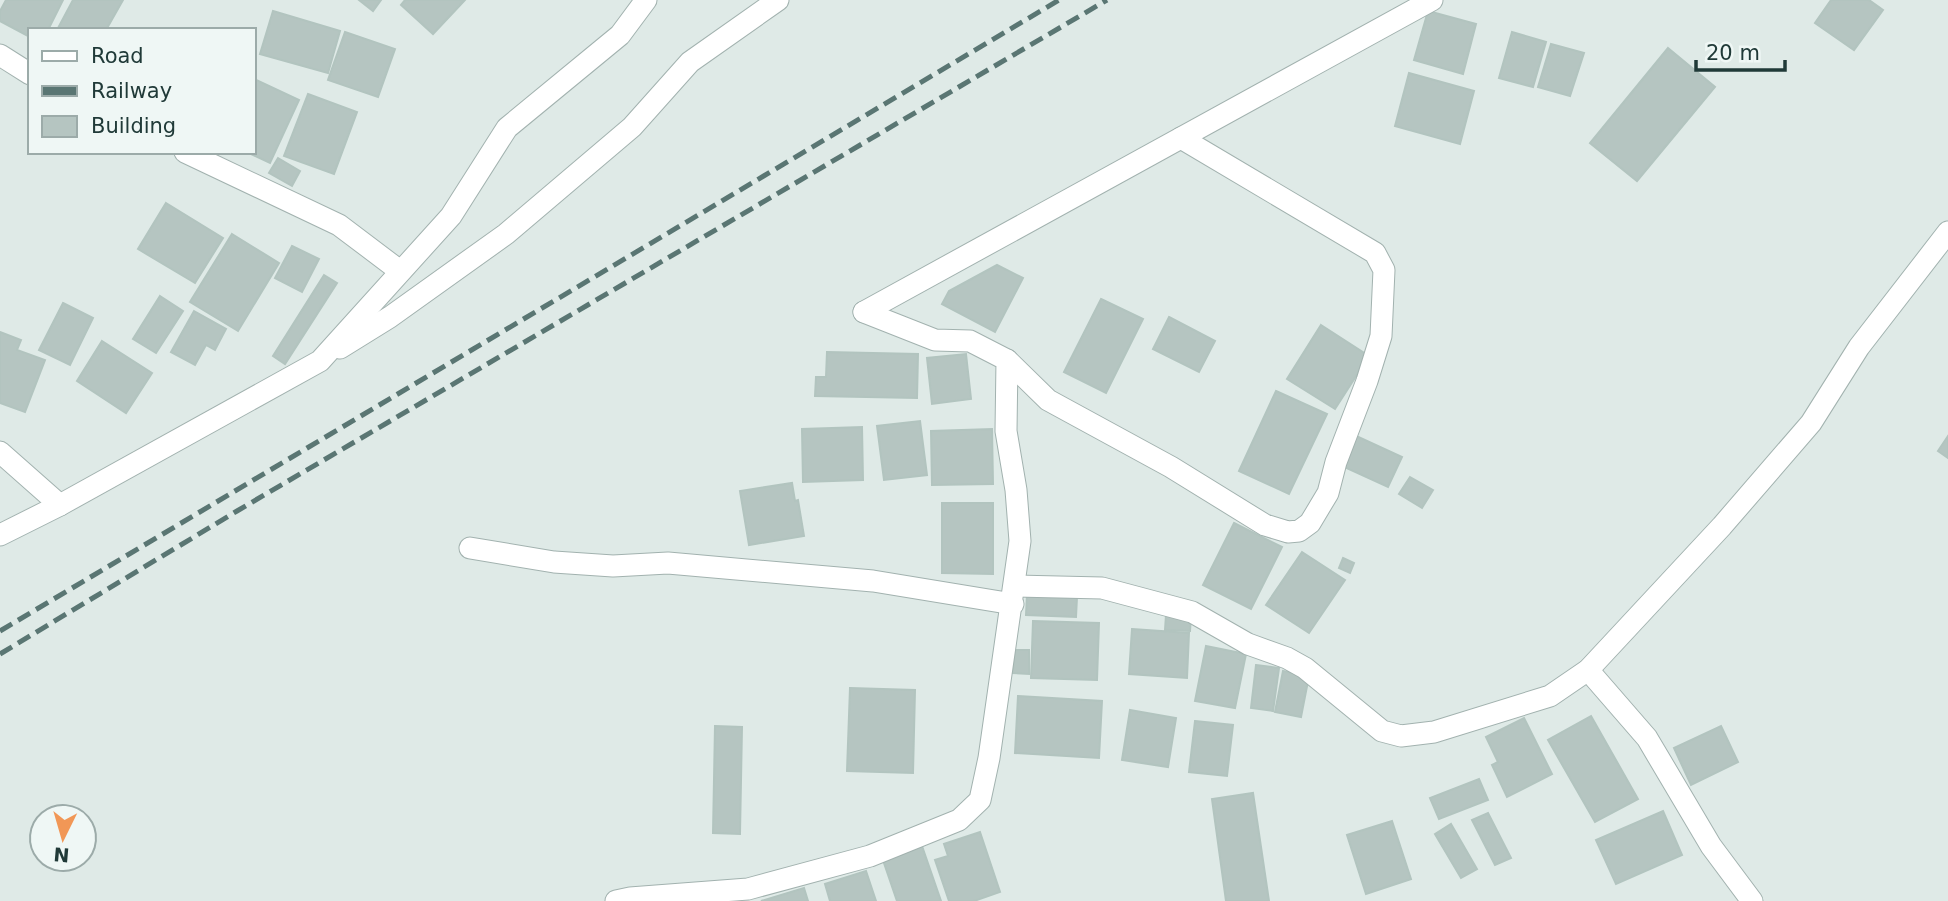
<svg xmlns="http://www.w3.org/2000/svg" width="1948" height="901" viewBox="0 0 1948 901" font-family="'DejaVu Sans',sans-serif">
	<rect width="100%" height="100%" fill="#dfeae7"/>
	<g fill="#b5c5c1" stroke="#b2c4bf" stroke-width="2">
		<polygon points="6,0 63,0 48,30 30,30 30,37 0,21 0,11"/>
		<polygon points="73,0 123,0 106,30 57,30"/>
		<polygon points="359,0 381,0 373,11"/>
		<polygon points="405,0 465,0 433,34 401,5"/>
		<polygon points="1831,0 1869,0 1883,10 1854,50 1815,23"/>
		<polygon points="273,11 340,31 328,73 260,54"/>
		<polygon points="1428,11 1476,24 1463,74 1414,60"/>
		<polygon points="345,32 395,49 378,97 328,80"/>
		<polygon points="1512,32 1546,42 1533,87 1499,78"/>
		<polygon points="1551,44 1584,53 1570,96 1538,87"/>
		<polygon points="1668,48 1715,87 1637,181 1590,143"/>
		<polygon points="1409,73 1474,91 1460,144 1395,126"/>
		<polygon points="254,79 299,100 270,163 247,152 254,152"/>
		<polygon points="308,94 357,112 334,174 284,156"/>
		<polygon points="278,158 300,171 292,186 269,173"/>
		<polygon points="166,203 223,238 195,283 138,249"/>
		<polygon points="232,234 279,263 238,331 190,302"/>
		<polygon points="292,246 319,259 302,292 275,278"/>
		<polygon points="997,265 1023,278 995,332 942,304 949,291"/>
		<polygon points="324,275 337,283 285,364 273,356"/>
		<polygon points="160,296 183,311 156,353 133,339"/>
		<polygon points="1101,299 1143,319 1106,393 1064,372"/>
		<polygon points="63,303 93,318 70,365 39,350"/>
		<polygon points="194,311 226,329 215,350 206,345 195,365 171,352"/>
		<polygon points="1169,317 1215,341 1199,372 1153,349"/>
		<polygon points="1321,325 1369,356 1335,409 1287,379"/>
		<polygon points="0,332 21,340 17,350 45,360 25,412 0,403"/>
		<polygon points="102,341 152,373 126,413 77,381"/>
		<polygon points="827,352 918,354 917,398 815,396 816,377 826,377"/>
		<polygon points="966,354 971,399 932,404 927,358"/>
		<polygon points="1276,391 1327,414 1289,494 1239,471"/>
		<polygon points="920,421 927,475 884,480 877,426"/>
		<polygon points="862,427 863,480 803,482 802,429"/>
		<polygon points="992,429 993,484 932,485 931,431"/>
		<polygon points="1354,435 1402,457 1388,487 1340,465"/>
		<polygon points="1948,436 1948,458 1938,451"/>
		<polygon points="1410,477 1433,490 1422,508 1399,494"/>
		<polygon points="792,483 795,501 798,500 804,536 749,545 740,491"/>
		<polygon points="942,503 993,503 993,574 942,573"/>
		<polygon points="1234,523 1282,547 1251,609 1203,585"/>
		<polygon points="1302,552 1345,580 1309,633 1266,605"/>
		<polygon points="1343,558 1354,563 1350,573 1339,568"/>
		<polygon points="1027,594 1077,597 1076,617 1026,615"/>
		<polygon points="1166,615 1191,617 1190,631 1165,630"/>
		<polygon points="1033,621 1099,623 1097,680 1031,678"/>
		<polygon points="1132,629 1189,633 1187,678 1129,674"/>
		<polygon points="1206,646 1246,654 1235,708 1195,701"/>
		<polygon points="1014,650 1029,650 1029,674 1013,673"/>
		<polygon points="1256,665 1279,668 1273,711 1251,708"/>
		<polygon points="1283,671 1309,676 1301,717 1275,712"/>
		<polygon points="850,688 915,690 913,773 847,771"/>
		<polygon points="1018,696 1102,701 1099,758 1015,753"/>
		<polygon points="1130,710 1176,718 1168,767 1122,760"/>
		<polygon points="1591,716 1638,799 1595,822 1548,740"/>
		<polygon points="1524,718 1552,774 1507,797 1492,765 1498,762 1486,737"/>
		<polygon points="1195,721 1233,725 1227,776 1189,772"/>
		<polygon points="715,726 742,727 740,834 713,833"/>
		<polygon points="1721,726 1738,762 1691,785 1674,748"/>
		<polygon points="1479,779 1488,800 1439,819 1430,798"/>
		<polygon points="1253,793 1269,901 1226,901 1212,799"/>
		<polygon points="1663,811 1682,855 1616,884 1596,840"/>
		<polygon points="1488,813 1511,858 1495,865 1472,820"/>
		<polygon points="1392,821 1411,879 1366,894 1347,835"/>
		<polygon points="1451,824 1477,869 1461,878 1435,834"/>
		<polygon points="980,832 1000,892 974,901 949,901 935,860 948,856 944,844"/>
		<polygon points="922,846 941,901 897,901 883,860"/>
		<polygon points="866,871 876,901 830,901 825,884"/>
		<polygon points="804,888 808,901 761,901"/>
	</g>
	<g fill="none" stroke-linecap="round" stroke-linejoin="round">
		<defs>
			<g id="minor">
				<polyline points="0,55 30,74"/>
				<polyline points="185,152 339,225 400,271"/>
				<polyline points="864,312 1432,0"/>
				<polyline points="340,348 390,317 506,234 632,127 690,62 778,0"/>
				<polyline points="1007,360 1048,400 1171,467 1265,525 1288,532 1299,531 1310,523 1328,493 1336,462 1367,381 1381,336 1384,270 1375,253 1181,138"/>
				<polyline points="0,452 60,505"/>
				<polyline points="0,535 60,505 320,361 451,216 507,128 620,35 646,0"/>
				<polyline points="470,548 554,562 613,566 668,563 873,581 1013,604"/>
				<polyline points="1015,586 1102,588 1192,612 1248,644 1287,658 1305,668 1382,731 1401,736 1434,732 1550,696 1588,670 1722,526 1811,423 1859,347 1948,232"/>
				<polyline points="1588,670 1647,738 1711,846 1752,901"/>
				<polyline points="616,901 630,898 748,889 870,856 959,820 980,800 989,758 1020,541 1016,490 1006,431 1007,360 970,341 935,340 864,312"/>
			</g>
		</defs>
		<use href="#minor" stroke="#a2b2af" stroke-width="23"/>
		<use href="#minor" stroke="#fff" stroke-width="21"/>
		<g stroke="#5a7673" stroke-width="5" stroke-dasharray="14 7" stroke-linecap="butt">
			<polyline points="0,631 1059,0"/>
			<polyline points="0,654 237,511 1107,0"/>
		</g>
	</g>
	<rect x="28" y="28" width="228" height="126" fill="#eff7f5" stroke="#9caba9" stroke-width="2"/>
	<rect x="42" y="51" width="35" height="10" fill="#ffffff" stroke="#9caba9" stroke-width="2"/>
	<text x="91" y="63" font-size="21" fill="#203a38">Road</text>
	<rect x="42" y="86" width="35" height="10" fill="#5a7673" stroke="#9caba9" stroke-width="2"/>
	<text x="91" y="98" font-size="21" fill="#203a38">Railway</text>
	<rect x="42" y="116" width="35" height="21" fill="#b5c5c1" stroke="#9caba9" stroke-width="2"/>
	<text x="91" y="133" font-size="21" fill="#203a38">Building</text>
	<g transform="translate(63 838) rotate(185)"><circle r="33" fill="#eff7f5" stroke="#9caba9" stroke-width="2"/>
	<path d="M0-5L12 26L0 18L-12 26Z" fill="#f19756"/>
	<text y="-10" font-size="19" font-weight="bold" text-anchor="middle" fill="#203a38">N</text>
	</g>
	<path d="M1696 60v10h89v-10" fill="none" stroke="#203a38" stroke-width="3.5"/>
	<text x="1706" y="60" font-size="21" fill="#203a38" stroke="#eff7f5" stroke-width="5" paint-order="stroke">20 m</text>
</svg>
